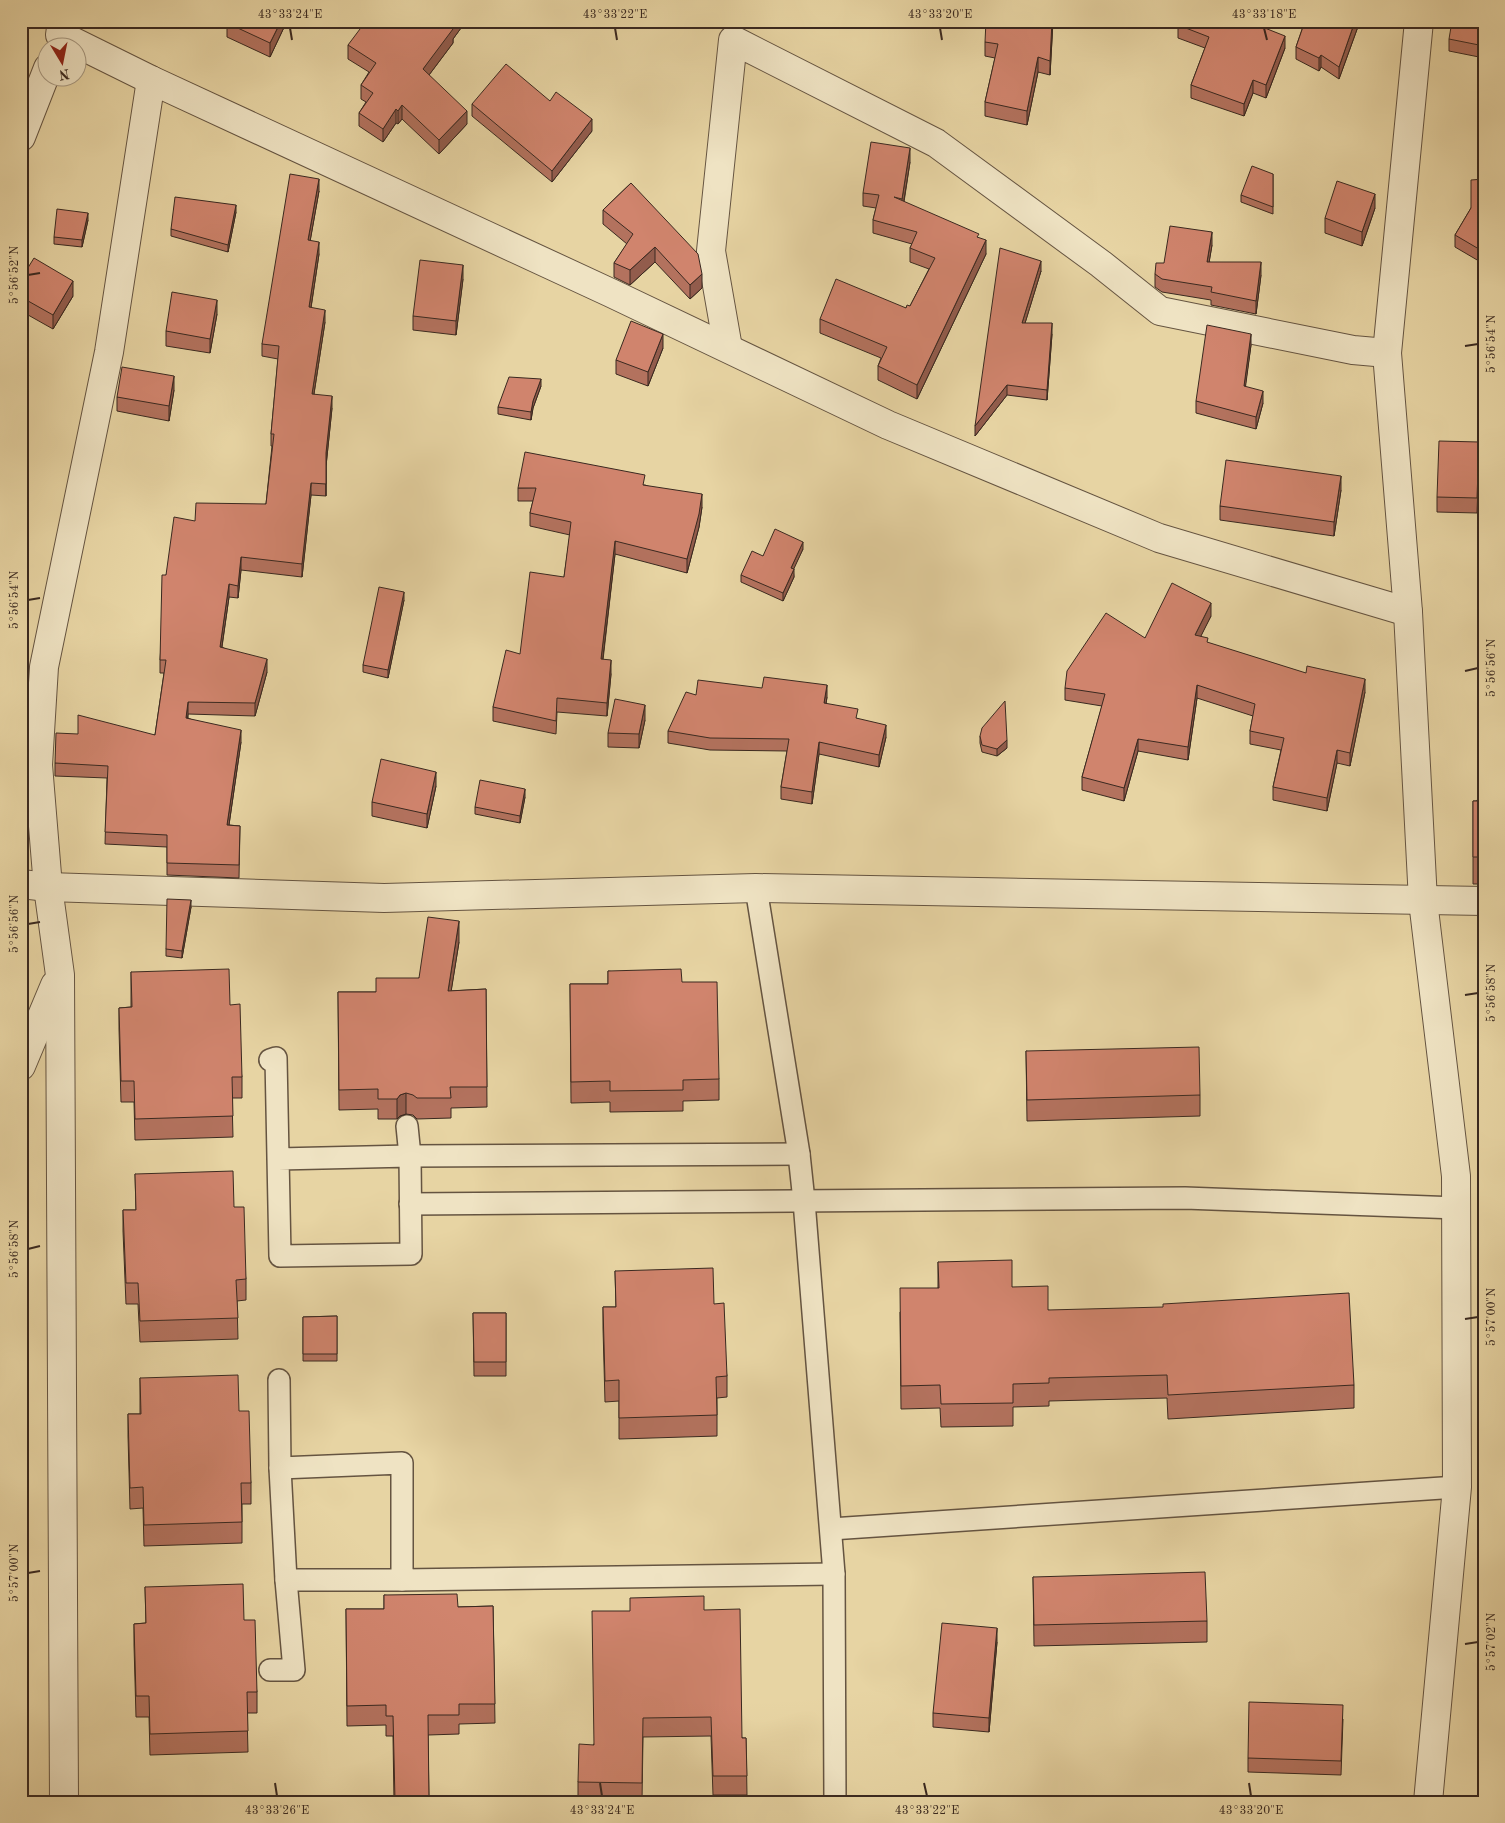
<svg xmlns="http://www.w3.org/2000/svg" width="1505" height="1823" viewBox="0 0 1505 1823" font-family="'Old Standard TT',serif">
	<rect width="100%" height="100%" fill="#e7d4a3"/>
	<filter id="stains"><feTurbulence type="fractalNoise" baseFrequency=".004" numOctaves="4"/><feColorMatrix values="0 0 0 0 .2 0 0 0 0 .09 0 0 0 0 .02 0 0 0 .5 -.17"/></filter>
	<radialGradient id="worn" r=".72"><stop offset=".6" stop-color="#630" stop-opacity="0"/><stop offset="1" stop-color="#630" stop-opacity=".3"/></radialGradient>
	<g fill="none" stroke-linecap="round" stroke-linejoin="round">
		<defs>
			<g id="lane">
				<polyline points="756,888 799,1154 804,1201 834,1574 835,1802"/>
				<polyline points="270,1060 276,1058 280,1256 411,1254 410,1156 278,1159"/>
				<polyline points="407,1126 410,1156 799,1154"/>
				<polyline points="410,1204 1185,1198 1457,1208"/>
				<polyline points="279,1380 280,1468 402,1463 402,1580 834,1574"/>
				<polyline points="280,1468 286,1580 402,1580"/>
				<polyline points="831,1529 1457,1487"/>
				<polyline points="270,1670 294,1670 286,1580"/>
			</g>
			<g id="street">
				<polyline points="62,21 60,35 151,80 611,293 888,425 1159,538 1408,612"/>
				<polyline points="1419,21 1387,353 1408,612 1423,901 1456,1176 1457,1487 1428,1802"/>
				<polyline points="21,137 48,68"/>
				<polyline points="728,348 711,251 733,40 936,143 1101,264 1160,311 1353,350 1387,353"/>
				<polyline points="21,884 48,887 384,898 756,888 1484,901"/>
				<polyline points="21,1066 55,985"/>
				<polyline points="64,1802 60,975 48,887 38,765 44,667 109,352 151,80"/>
			</g>
		</defs>
		<use href="#lane" stroke="#655441" stroke-width="24"/>
		<use href="#street" stroke="#655441" stroke-width="30"/>
		<use href="#lane" stroke="#efe3c3" stroke-width="21"/>
		<use href="#street" stroke="#efe3c3" stroke-width="28"/>
	</g>
	<g fill="#b3725e" stroke="#3a2920">
		<polygon points="287,21 270,57 227,37 227,23"/>
		<polygon points="461,21 461,28 453,39 453,43 429,75 467,124 439,154 402,119 398,124 396,123 383,142 359,126 359,113 366,102 361,99 361,85 369,72 348,59 348,45"/>
		<polygon points="1053,21 1050,75 1038,72 1027,125 985,116 985,102 995,58 985,56 985,42"/>
		<polygon points="1305,21 1360,21 1339,79 1321,67 1319,71 1296,59 1296,47"/>
		<polygon points="1484,21 1484,58 1449,51 1449,39"/>
		<polygon points="1178,25 1285,48 1266,98 1253,93 1244,116 1191,98 1191,85 1205,48 1178,38"/>
		<polygon points="550,101 592,131 552,182 472,116 472,104"/>
		<polygon points="910,162 904,202 979,238 986,254 917,399 878,380 878,366 881,358 820,333 820,319 906,308 910,306 929,269 910,262 910,248 912,244 873,233 873,220 876,208 863,206 863,193"/>
		<polygon points="1273,174 1273,214 1241,202 1241,195"/>
		<polygon points="1484,179 1484,264 1455,247 1455,235 1471,208"/>
		<polygon points="631,183 702,288 690,299 655,262 630,285 614,277 614,263 627,244 603,224 603,210"/>
		<polygon points="319,191 310,241 319,254 311,308 325,322 314,394 332,408 326,466 326,496 311,495 302,577 241,570 238,598 229,597 222,647 267,672 255,716 188,714 188,718 241,742 229,825 240,826 239,878 167,875 167,847 105,844 107,778 55,776 55,763 155,735 164,673 160,673 160,660 166,575 195,521 266,504 272,446 271,446 271,434 278,359 262,356 262,344"/>
		<polygon points="1375,208 1362,246 1325,233 1325,218"/>
		<polygon points="236,212 228,252 171,236 171,229"/>
		<polygon points="88,220 82,247 54,244 54,237"/>
		<polygon points="1212,245 1209,262 1261,275 1256,314 1211,305 1211,300 1162,292 1155,287 1155,274 1164,263"/>
		<polygon points="1041,271 1025,323 1052,334 1047,400 1007,395 975,436"/>
		<polygon points="21,279 73,296 53,329 21,311"/>
		<polygon points="463,279 456,335 413,330 413,316"/>
		<polygon points="217,314 210,353 166,346 166,331"/>
		<polygon points="1251,345 1245,387 1263,403 1256,429 1196,413 1196,401"/>
		<polygon points="663,348 648,386 616,374 616,360"/>
		<polygon points="541,386 533,408 531,420 498,414 498,407"/>
		<polygon points="174,390 169,421 117,411 117,397"/>
		<polygon points="1479,456 1477,513 1437,512 1437,497"/>
		<polygon points="645,485 702,507 699,527 687,573 615,554 603,660 611,674 607,716 557,712 556,734 493,721 493,707 564,577 570,535 530,526 530,513 533,501 518,501 518,488"/>
		<polygon points="1341,490 1334,536 1220,520 1220,506"/>
		<polygon points="803,549 793,569 794,577 783,601 741,582 741,575 763,556"/>
		<polygon points="404,600 388,678 363,672 363,665"/>
		<polygon points="1211,616 1200,637 1208,643 1365,692 1350,766 1337,763 1327,811 1273,800 1273,787 1281,750 1250,744 1250,731 1253,716 1197,698 1188,760 1138,751 1124,801 1082,790 1082,777 1102,706 1065,700 1065,688 1145,638"/>
		<polygon points="827,697 826,704 858,719 886,737 879,767 819,754 812,804 781,799 781,787 787,751 710,750 668,743 668,731"/>
		<polygon points="645,720 639,748 608,747 608,733"/>
		<polygon points="980,736 1007,748 997,756 982,752 980,743"/>
		<polygon points="1484,779 1484,884 1473,884 1473,801 1477,801"/>
		<polygon points="436,786 427,828 372,816 372,802"/>
		<polygon points="525,797 520,823 475,814 475,807"/>
		<polygon points="191,907 182,958 166,956 166,949"/>
		<polygon points="459,942 451,991 486,989 487,1107 451,1108 451,1118 417,1119 413,1115 406,1114 400,1116 397,1119 378,1119 378,1109 339,1110 338,992 376,992 419,978"/>
		<polygon points="608,971 682,982 719,1079 719,1100 683,1101 683,1111 610,1112 610,1102 571,1103 570,984 608,984"/>
		<polygon points="131,972 230,1005 242,1077 242,1098 232,1098 233,1137 135,1140 134,1102 121,1102 119,1029 119,1008 131,1007"/>
		<polygon points="1026,1051 1200,1095 1200,1116 1027,1121"/>
		<polygon points="135,1174 234,1207 246,1279 246,1300 237,1301 238,1339 140,1342 138,1304 126,1304 123,1231 123,1210 136,1210"/>
		<polygon points="938,1262 1012,1287 1048,1310 1354,1385 1354,1408 1168,1419 1167,1398 1049,1401 1049,1406 1013,1407 1013,1426 941,1427 940,1408 901,1409 900,1312 938,1288"/>
		<polygon points="615,1271 714,1304 727,1376 727,1397 717,1398 717,1436 619,1439 619,1401 605,1402 603,1328 603,1307 616,1307"/>
		<polygon points="473,1313 506,1313 506,1376 474,1376"/>
		<polygon points="337,1316 337,1361 303,1361 303,1317"/>
		<polygon points="140,1378 239,1411 251,1483 251,1504 242,1504 242,1543 144,1546 143,1508 130,1509 128,1436 128,1414 140,1414"/>
		<polygon points="1033,1577 1207,1621 1207,1642 1034,1646"/>
		<polygon points="145,1587 244,1620 257,1692 257,1713 247,1713 248,1752 150,1755 149,1717 136,1717 134,1645 134,1624 146,1623"/>
		<polygon points="384,1595 458,1607 493,1606 495,1723 459,1724 459,1734 428,1735 429,1802 394,1802 393,1736 386,1736 386,1725 347,1726 346,1609 384,1609"/>
		<polygon points="704,1610 742,1738 746,1738 747,1795 713,1795 711,1736 643,1737 642,1802 578,1801 578,1782 593,1745"/>
		<polygon points="997,1642 989,1732 933,1727 933,1713"/>
		<polygon points="1343,1719 1341,1775 1248,1772 1248,1758"/>
		<polygon points="21,1741 28,1761 28,1773 21,1773"/>
	</g>
	<g fill="#925c4c" stroke="#3a2920">
		<polygon points="281,21 287,21 270,57 270,43"/>
		<polygon points="456,21 461,21 461,28 453,39 453,43 423,83 423,69"/>
		<polygon points="1052,21 1053,21 1050,75 1050,61"/>
		<polygon points="1355,21 1360,21 1339,79 1339,67"/>
		<polygon points="1285,36 1285,48 1266,98 1266,85"/>
		<polygon points="1321,55 1321,67 1319,71 1319,58"/>
		<polygon points="1038,57 1038,72 1027,125 1027,111"/>
		<polygon points="1253,80 1253,93 1244,116 1244,104"/>
		<polygon points="402,105 402,119 398,124 398,111"/>
		<polygon points="396,109 396,123 383,142 383,129"/>
		<polygon points="467,111 467,124 439,154 439,140"/>
		<polygon points="592,119 592,131 552,182 552,171"/>
		<polygon points="910,148 910,162 902,212 902,199"/>
		<polygon points="319,179 319,191 308,253 308,240"/>
		<polygon points="1375,194 1375,208 1362,246 1362,232"/>
		<polygon points="236,205 236,212 228,252 228,245"/>
		<polygon points="88,213 88,220 82,247 82,240"/>
		<polygon points="1212,232 1212,245 1207,275 1207,262"/>
		<polygon points="986,240 986,254 917,399 917,385"/>
		<polygon points="319,242 319,254 309,320 309,307"/>
		<polygon points="655,247 655,262 630,285 630,270"/>
		<polygon points="1041,261 1041,271 1022,333 1022,323"/>
		<polygon points="1261,262 1261,275 1256,314 1256,301"/>
		<polygon points="463,265 463,279 456,335 456,321"/>
		<polygon points="702,274 702,288 690,299 690,285"/>
		<polygon points="73,281 73,296 53,329 53,315"/>
		<polygon points="217,300 217,314 210,353 210,339"/>
		<polygon points="325,310 325,322 312,406 312,394"/>
		<polygon points="1052,323 1052,334 1047,400 1047,390"/>
		<polygon points="663,334 663,348 648,386 648,372"/>
		<polygon points="1251,334 1251,345 1244,398 1244,386"/>
		<polygon points="174,376 174,390 169,421 169,406"/>
		<polygon points="541,379 541,386 533,408 531,420 531,412 533,401"/>
		<polygon points="1007,385 1007,395 975,436 975,426"/>
		<polygon points="1263,391 1263,403 1256,429 1256,417"/>
		<polygon points="332,396 332,408 326,466 326,496 326,453"/>
		<polygon points="1341,476 1341,490 1334,536 1334,522"/>
		<polygon points="311,483 311,495 302,577 302,564"/>
		<polygon points="702,494 702,507 699,527 687,573 687,559"/>
		<polygon points="615,541 615,554 601,673 601,659"/>
		<polygon points="803,542 803,549 791,575 791,568"/>
		<polygon points="241,557 241,570 238,598 238,586"/>
		<polygon points="794,569 794,577 783,601 783,593"/>
		<polygon points="229,584 229,597 220,659 220,647"/>
		<polygon points="404,592 404,600 388,678 388,670"/>
		<polygon points="1211,603 1211,616 1195,648 1195,635"/>
		<polygon points="267,659 267,672 255,716 255,703"/>
		<polygon points="611,660 611,674 607,716 607,703"/>
		<polygon points="1365,679 1365,692 1350,766 1350,753"/>
		<polygon points="827,685 827,697 824,715 824,703"/>
		<polygon points="1197,685 1197,698 1188,760 1188,747"/>
		<polygon points="188,702 188,714 186,730 186,718"/>
		<polygon points="645,705 645,720 639,748 639,734"/>
		<polygon points="886,725 886,737 879,767 879,755"/>
		<polygon points="241,730 241,742 227,838 227,825"/>
		<polygon points="1138,739 1138,751 1124,801 1124,788"/>
		<polygon points="1007,740 1007,748 997,756 997,749"/>
		<polygon points="819,742 819,754 812,804 812,792"/>
		<polygon points="1337,750 1337,763 1327,811 1327,798"/>
		<polygon points="436,772 436,786 427,828 427,814"/>
		<polygon points="525,789 525,797 520,823 520,816"/>
		<polygon points="191,900 191,907 182,958 182,951"/>
		<polygon points="459,921 459,942 448,1011 448,991"/>
		<polygon points="406,1093 406,1114 400,1116 397,1119 397,1099 400,1095"/>
		<polygon points="997,1628 997,1642 989,1732 989,1718"/>
	</g>
	<g fill="#d0846d" stroke="#3a2920">
		<polygon points="228,21 281,21 270,43 227,23"/>
		<polygon points="366,21 456,21 451,28 453,29 423,69 467,111 439,140 402,105 398,111 396,109 383,129 359,113 373,93 361,85 376,63 348,45"/>
		<polygon points="986,21 1052,21 1050,61 1038,57 1027,111 985,102 998,44 985,42"/>
		<polygon points="1180,21 1247,21 1285,36 1266,85 1253,80 1244,104 1191,85 1209,37 1178,25"/>
		<polygon points="1305,21 1355,21 1339,67 1321,55 1319,58 1296,47"/>
		<polygon points="1452,21 1484,21 1484,46 1449,39"/>
		<polygon points="506,64 550,101 556,92 592,119 552,171 472,104"/>
		<polygon points="871,142 910,148 902,199 894,197 979,234 977,237 986,240 917,385 878,366 887,347 820,319 836,279 906,308 907,305 910,306 935,258 910,248 917,232 873,220 879,195 863,193"/>
		<polygon points="1252,166 1273,174 1273,207 1241,195"/>
		<polygon points="290,174 319,179 308,240 319,242 309,307 325,310 312,394 332,396 326,453 326,484 311,483 302,564 241,557 238,586 229,584 220,647 267,659 255,703 188,702 186,718 241,730 227,825 240,826 239,865 167,863 167,835 105,832 108,766 55,763 56,733 78,734 78,715 155,735 166,660 160,660 162,575 166,575 174,517 195,521 196,503 266,504 274,434 271,434 279,346 262,344"/>
		<polygon points="1484,179 1484,252 1455,235 1471,208 1471,180"/>
		<polygon points="1337,181 1375,194 1362,232 1325,218"/>
		<polygon points="631,183 698,254 702,274 690,285 655,247 630,270 614,263 633,234 603,210"/>
		<polygon points="175,197 236,205 228,245 171,229"/>
		<polygon points="57,209 88,213 82,240 54,237"/>
		<polygon points="1170,226 1212,232 1207,262 1261,262 1256,301 1211,292 1212,287 1162,279 1155,274 1156,263 1164,263"/>
		<polygon points="1000,248 1041,261 1022,323 1052,323 1047,390 1007,385 975,426"/>
		<polygon points="34,258 73,281 53,315 21,297 21,279"/>
		<polygon points="420,260 463,265 456,321 413,316"/>
		<polygon points="172,292 217,300 210,339 166,331"/>
		<polygon points="631,321 663,334 648,372 616,360"/>
		<polygon points="1207,325 1251,334 1244,386 1263,391 1256,417 1196,401"/>
		<polygon points="122,367 174,376 169,406 117,397"/>
		<polygon points="509,377 541,379 533,401 531,412 498,407"/>
		<polygon points="1439,441 1479,442 1477,498 1437,497"/>
		<polygon points="525,452 645,475 643,485 702,494 699,514 687,559 615,541 601,659 611,660 607,703 557,698 556,721 493,707 506,650 520,654 530,572 564,577 571,522 530,513 536,488 518,488"/>
		<polygon points="1226,460 1341,476 1334,522 1220,506"/>
		<polygon points="775,529 803,542 791,568 794,569 783,593 741,575 752,551 763,556"/>
		<polygon points="1172,583 1211,603 1195,635 1208,638 1207,642 1306,673 1307,666 1365,679 1350,753 1337,750 1327,798 1273,787 1284,738 1250,731 1255,704 1197,685 1188,747 1138,739 1124,788 1082,777 1105,694 1065,688 1067,671 1106,613 1145,638"/>
		<polygon points="379,587 404,592 388,670 363,665"/>
		<polygon points="764,677 827,685 824,703 858,709 856,718 886,725 879,755 819,742 812,792 781,787 789,739 710,738 668,731 686,692 696,695 698,680 762,688"/>
		<polygon points="615,699 645,705 639,734 608,733"/>
		<polygon points="1005,701 1007,740 997,749 982,745 980,736 982,728"/>
		<polygon points="381,759 436,772 427,814 372,802"/>
		<polygon points="1484,779 1484,857 1473,857 1473,801 1477,801"/>
		<polygon points="480,780 525,789 520,816 475,807"/>
		<polygon points="167,899 191,900 182,951 166,949"/>
		<polygon points="428,917 459,921 448,991 486,989 487,1087 450,1087 451,1098 417,1098 413,1095 406,1093 400,1095 397,1099 378,1099 378,1089 339,1090 338,992 376,992 376,978 419,978"/>
		<polygon points="229,969 230,1005 240,1004 242,1077 232,1077 233,1116 135,1119 134,1081 121,1081 119,1008 132,1007 131,972"/>
		<polygon points="681,969 682,982 717,982 719,1079 683,1080 683,1090 610,1091 610,1081 571,1082 570,984 608,984 608,971"/>
		<polygon points="1199,1047 1200,1095 1027,1100 1026,1051"/>
		<polygon points="233,1171 234,1207 244,1207 246,1279 236,1280 238,1318 140,1321 138,1283 126,1283 123,1210 136,1210 135,1174"/>
		<polygon points="1012,1260 1012,1287 1048,1286 1048,1310 1163,1307 1163,1304 1349,1293 1354,1385 1168,1395 1167,1375 1049,1378 1049,1383 1013,1384 1013,1403 941,1404 940,1385 901,1386 900,1288 939,1288 938,1262"/>
		<polygon points="713,1268 714,1304 724,1303 727,1376 716,1377 717,1415 619,1418 619,1380 605,1381 603,1307 616,1307 615,1271"/>
		<polygon points="473,1313 506,1313 506,1362 474,1362"/>
		<polygon points="337,1316 337,1354 303,1354 303,1317"/>
		<polygon points="238,1375 239,1411 249,1411 251,1483 241,1483 242,1522 144,1525 143,1487 130,1488 128,1414 141,1414 140,1378"/>
		<polygon points="1205,1572 1207,1621 1034,1625 1033,1577"/>
		<polygon points="243,1584 244,1620 255,1620 257,1692 247,1692 248,1731 150,1734 149,1696 136,1696 134,1624 146,1623 145,1587"/>
		<polygon points="457,1594 458,1607 493,1606 495,1704 459,1704 459,1715 428,1715 429,1800 395,1800 393,1716 386,1716 386,1705 347,1706 346,1609 384,1609 384,1595"/>
		<polygon points="704,1596 704,1610 740,1609 742,1738 746,1738 747,1776 713,1776 711,1717 643,1718 642,1783 578,1782 579,1744 594,1745 592,1611 630,1611 630,1598"/>
		<polygon points="942,1623 997,1628 989,1718 933,1713"/>
		<polygon points="1249,1702 1343,1705 1341,1761 1248,1758"/>
		<polygon points="21,1741 28,1761 21,1762"/>
	</g>
	<path fill="none" stroke="#3a2920" stroke-width="2" d="M290,28L292,40M615,28L617,40M940,28L942,40M1264,28L1267,40M28,275L40,273M1465,346L1478,344M28,600L40,598M1465,671L1478,668M28,924L40,922M1465,995L1478,993M28,1249L40,1246M1465,1319L1478,1317M28,1573L40,1571M1465,1644L1478,1642M275,1783L277,1796M600,1783L602,1796M924,1783L927,1796M1249,1783L1251,1796"/>
	<rect width="1505" height="1823" fill="none" stroke="#e7d4a3" stroke-width="55"/>
	<g transform="translate(62 62) rotate(170)"><circle r="24" fill="#efe3c3" stroke="#a79982"/>
	<path d="M0-4L9 19L0 12L-9 19Z" fill="#8f2418"/>
	<text y="-8" font-size="14" font-weight="bold" text-anchor="middle" fill="#3a2920">N</text>
	</g>
	<rect x="28" y="28" width="1450" height="1768" fill="none" stroke="#3a2920" stroke-width="2"/>
	<g font-size="12" text-anchor="middle" fill="#3a2920">
		<text x="290" y="18">43°33'24"E</text>
		<text x="615" y="18">43°33'22"E</text>
		<text x="940" y="18">43°33'20"E</text>
		<text x="1264" y="18">43°33'18"E</text>
		<text transform="translate(14 275) rotate(-90)" y="4">5°56'52"N</text>
		<text transform="translate(1491 344) rotate(-90)" y="4">5°56'54"N</text>
		<text transform="translate(14 600) rotate(-90)" y="4">5°56'54"N</text>
		<text transform="translate(1491 668) rotate(-90)" y="4">5°56'56"N</text>
		<text transform="translate(14 924) rotate(-90)" y="4">5°56'56"N</text>
		<text transform="translate(1491 993) rotate(-90)" y="4">5°56'58"N</text>
		<text transform="translate(14 1249) rotate(-90)" y="4">5°56'58"N</text>
		<text transform="translate(1491 1317) rotate(-90)" y="4">5°57'00"N</text>
		<text transform="translate(14 1573) rotate(-90)" y="4">5°57'00"N</text>
		<text transform="translate(1491 1642) rotate(-90)" y="4">5°57'02"N</text>
		<text x="277" y="1814">43°33'26"E</text>
		<text x="602" y="1814">43°33'24"E</text>
		<text x="927" y="1814">43°33'22"E</text>
		<text x="1251" y="1814">43°33'20"E</text>
	</g>
	<rect width="100%" height="100%" filter="url(#stains)"/>
	<rect width="100%" height="100%" fill="url(#worn)"/>
</svg>
